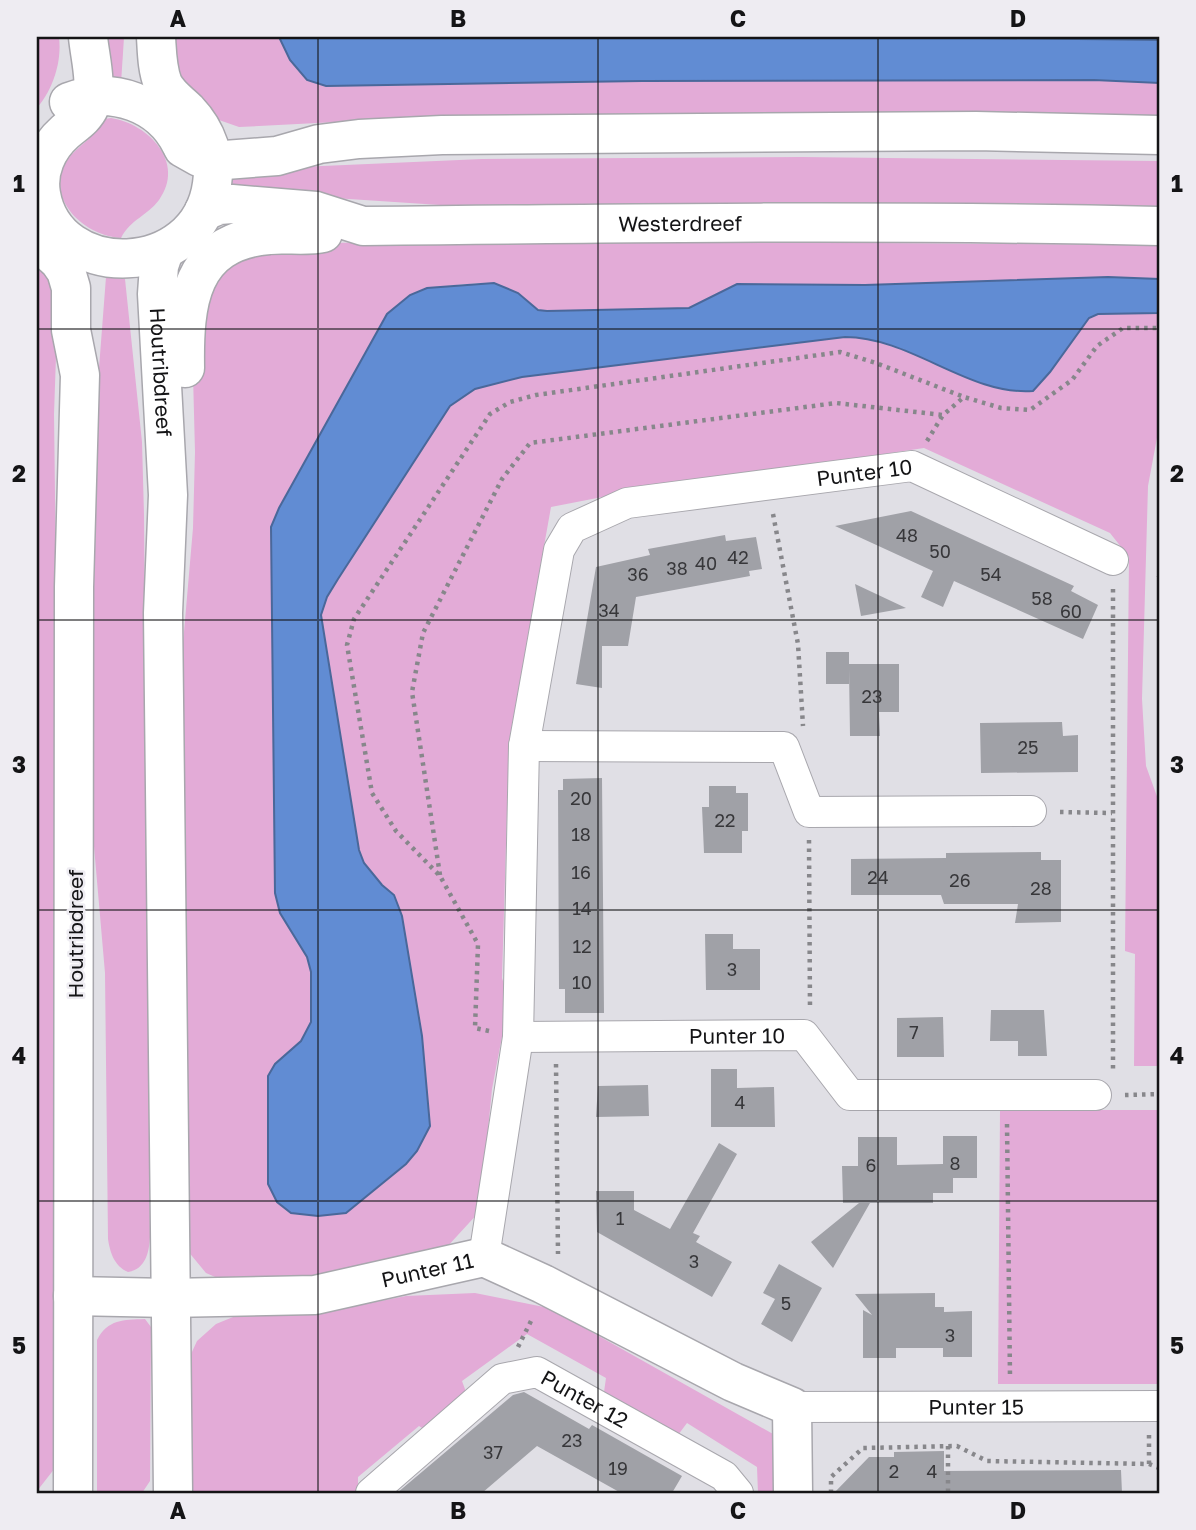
<svg xmlns="http://www.w3.org/2000/svg" width="1196" height="1530" viewBox="0 0 1196 1530" font-family="'Golos Text',sans-serif">
	<rect width="100%" height="100%" fill="#e0dfe5"/>
	<g fill="#e3abd7">
		<path d="M37,37H59C62,62 53,89 37,108Z"/>
		<polygon points="98,37 124,37 121,84 102,83"/>
		<polygon points="168,37 279,37 290,60 307,80 326,86 642,81 1094,80 1159,83 1159,122 356,121 239,127 219,120 209,115 179,80"/>
		<path d="M111,118C149,124 186,163 159,200C147,216 131,219 121,238C86,236 46,201 65,164C75,146 93,141 104,119Z"/>
		<polygon points="801,157 1159,161 1159,206 1003,203 440,205 229,191 230,170 482,159"/>
		<path d="M591,241L1159,245V279L1108,277L865,285L737,284L689,308L547,311C529,310 516,287 494,284C478,281 445,287 427,288L279,508L280,913L307,957L311,972V1022L301,1041L275,1064L430,1126L422,1036L402,916L394,895L382,885L364,863L359,850L321,615L327,597L338,579L450,406L475,389L522,377L845,337H862L886,343L1017,392L1033,391L1050,372L1089,318L1098,314L1159,313V427L1148,486L1142,699L1146,766L1159,802V1066H1134L1135,954L1125,951L1129,557L1110,533L924,448L623,493L551,507L509,742L502,978L509,1000L492,1089L480,1211L446,1248L314,1279L222,1280L206,1273L187,1250L180,678L193,528L195,452L193,375L201,297L238,258L311,243Z"/>
		<polygon points="37,261 43,267 58,299 54,414 57,654 55,1468 37,1491"/>
		<path d="M106,277L125,279L142,442L144,514L150,1237C149,1252 146,1269 128,1272C114,1266 110,1252 108,1239L105,973L93,835L90,765L94,433Z"/>
		<polygon points="1000,1110 1159,1110 1159,1384 998,1384"/>
		<polygon points="475,1293 549,1308 773,1434 775,1493 758,1493 757,1467 687,1423 675,1439 603,1399 606,1378 527,1334 462,1381 470,1403 433,1435 419,1426 358,1477 358,1493 185,1493 186,1365 197,1341 216,1324 238,1315 315,1314 406,1296"/>
		<path d="M145,1319L151,1327L150,1481L142,1493H97V1340C108,1319 123,1320 145,1319Z"/>
	</g>
	<g fill="#618cd3" stroke="#4a689a" stroke-width="2">
		<polygon points="279,37 897,37 1159,40 1159,83 1094,80 642,81 326,86 307,80 290,60"/>
		<path d="M1108,277L1159,279V313L1098,314L1089,318L1050,372L1033,391C969,396 911,337 845,337L522,377L475,389L450,406L338,579L327,597L321,615L359,850L364,863L382,885L394,895L402,916L422,1036L430,1126L417,1151L406,1164L346,1213L318,1216L291,1213L277,1202L268,1184V1076L275,1064L301,1041L311,1022V972L307,957L280,913L275,893L271,527L279,508L387,314L410,295L427,288L494,283L518,293L538,310L547,311L689,308L737,284L865,285Z"/>
	</g>
	<g fill="#a0a1a7">
		<polygon points="911,511 1074,586 1071,591 1098,605 1083,639 954,581 943,607 921,597 933,571 835,526"/>
		<polygon points="725,535 726,541 756,537 762,569 749,571 750,576 636,597 628,646 602,646 602,688 576,684 596,567 650,555 648,549"/>
		<polygon points="855,584 906,608 861,616"/>
		<polygon points="826,652 849,652 849,664 899,664 899,712 879,712 880,736 850,736 849,669 849,684 826,684"/>
		<polygon points="1062,722 1063,736 1078,735 1078,772 981,773 980,723"/>
		<polygon points="602,778 604,1013 565,1013 565,989 559,989 558,790 563,790 563,779"/>
		<polygon points="709,786 736,786 736,793 748,793 748,831 742,831 742,853 704,853 702,807 709,807"/>
		<polygon points="1041,852 1041,860 1061,860 1061,922 1015,923 1018,904 944,904 941,895 851,895 851,859 946,858 946,853"/>
		<polygon points="705,934 733,934 733,949 760,949 760,990 706,990"/>
		<polygon points="991,1010 1044,1010 1047,1056 1018,1056 1018,1041 990,1041"/>
		<polygon points="943,1017 944,1057 897,1057 897,1018"/>
		<polygon points="711,1069 737,1069 737,1088 774,1087 775,1127 711,1127"/>
		<polygon points="648,1085 649,1116 596,1117 598,1086"/>
		<polygon points="943,1136 977,1136 977,1178 953,1178 953,1193 933,1193 933,1203 870,1203 833,1268 811,1242 859,1203 843,1203 842,1166 858,1166 858,1137 897,1137 897,1165 943,1164"/>
		<polygon points="719,1143 737,1154 693,1233 700,1236 696,1242 732,1262 712,1297 597,1232 596,1191 634,1191 634,1210 670,1229"/>
		<polygon points="779,1264 822,1288 792,1342 761,1324 775,1299 763,1293"/>
		<polygon points="935,1293 935,1307 944,1307 944,1312 972,1311 972,1357 943,1357 943,1348 896,1348 896,1358 863,1358 863,1310 872,1315 855,1294"/>
		<polygon points="524,1392 589,1429 592,1425 682,1476 672,1493 621,1493 537,1446 482,1493 397,1493 513,1395"/>
		<polygon points="944,1451 944,1471 1121,1470 1122,1493 834,1493 869,1457 894,1457 894,1452"/>
	</g>
	<g fill="none" stroke-linecap="round" stroke-linejoin="round">
		<defs>
			<g id="street">
				<polyline points="524,746 784,747 809,812 1031,811"/>
				<path id="s1" d="M518,1037L804,1035L850,1095H1096"/>
				<path id="s2" d="M484,1257L518,1037L524,746L559,550L572,528L627,503L912,466L1113,560"/>
				<path id="s3" d="M792,1407L1159,1406"/>
				<path id="s4" d="M371,1493L502,1379L537,1372L724,1476L738,1493"/>
			</g>
			<g id="secondary">
				<path d="M88,37C90,58 98,85 90,106C85,118 74,124 65,132C47,148 37,171 41,194C56,283 199,280 212,184C216,157 207,131 188,111C179,102 169,96 163,84C157,69 157,53 156,37"/>
				<path d="M69,102C112,86 161,103 181,144"/>
				<polyline points="183,148 199,157 213,161 225,160 277,156 319,144 359,139 442,135 976,131 1159,135"/>
				<path id="s5" d="M204,211L219,205L232,204L316,211L363,226C628,223 894,220 1159,226"/>
				<polyline points="37,241 59,261 66,271 71,288 71,330 80,375 74,587 73,1493"/>
				<path id="s6" d="M164,251L159,266L157,294L168,495L163,613L173,1493"/>
				<path d="M185,368C184,304 189,242 269,235C287,233 305,237 323,233"/>
				<path id="s7" d="M73,1296L169,1298L315,1295L484,1257L543,1284L733,1382L792,1407L793,1493"/>
			</g>
		</defs>
		<use href="#street" stroke="#a8a7ad" stroke-width="32"/>
		<use href="#secondary" stroke="#a8a7ad" stroke-width="41"/>
		<g stroke="#87878b" stroke-width="4.5" stroke-dasharray="3.5 5" stroke-linecap="butt">
			<polyline points="927,441 943,415"/>
			<polyline points="773,514 798,644 803,726"/>
			<polyline points="1159,576 1159,577"/>
			<polyline points="1113,589 1113,1073"/>
			<polyline points="1060,812 1112,813"/>
			<polyline points="809,840 810,1010"/>
			<polyline points="440,875 412,692 423,633 502,479 530,443 836,403 943,415 964,397 1001,408 1030,410 1072,380 1097,346 1123,328 1159,328"/>
			<polyline points="489,1031 475,1028 478,944 440,876 396,831 372,793 347,645 354,619 490,414 510,402 536,395 840,352 876,363 964,397"/>
			<polyline points="556,1064 558,1254"/>
			<polyline points="1125,1095 1159,1094"/>
			<polyline points="1007,1124 1010,1377"/>
			<polyline points="518,1347 533,1317"/>
			<polyline points="948,1446 948,1493"/>
			<polyline points="1149,1464 1149,1434"/>
			<polyline points="831,1493 831,1477 863,1448 957,1446 987,1461 1149,1464 1159,1468"/>
		</g>
		<use href="#street" stroke="#fff" stroke-width="30"/>
		<use href="#secondary" stroke="#fff" stroke-width="38"/>
	</g>
	<path fill="none" stroke="#141416" stroke-width="2" stroke-opacity="0.55" d="M318,37V1493M598,37V1493M878,37V1493M37,329H1159M37,620H1159M37,910H1159M37,1201H1159"/>
	<g text-anchor="middle" dominant-baseline="central" stroke-width="5" stroke-linejoin="round" paint-order="stroke">
		<g font-size="18" fill="#37373a">
			<text x="907" y="535">48</text>
			<text x="940" y="551">50</text>
			<text x="738" y="557">42</text>
			<text x="706" y="563">40</text>
			<text x="677" y="568">38</text>
			<text x="638" y="574">36</text>
			<text x="991" y="574">54</text>
			<text x="1042" y="598">58</text>
			<text x="609" y="610">34</text>
			<text x="1071" y="611">60</text>
			<text x="872" y="696">23</text>
			<text x="1028" y="747">25</text>
			<text x="581" y="798">20</text>
			<text x="725" y="820">22</text>
			<text x="581" y="834">18</text>
			<text x="581" y="872">16</text>
			<text x="878" y="877">24</text>
			<text x="960" y="880">26</text>
			<text x="1041" y="888">28</text>
			<text x="582" y="908">14</text>
			<text x="582" y="946">12</text>
			<text x="732" y="969">3</text>
			<text x="582" y="982">10</text>
			<text x="914" y="1032">7</text>
			<text x="740" y="1102">4</text>
			<text x="955" y="1163">8</text>
			<text x="871" y="1165">6</text>
			<text x="620" y="1218">1</text>
			<text x="694" y="1261">3</text>
			<text x="786" y="1303">5</text>
			<text x="950" y="1335">3</text>
			<text x="572" y="1440">23</text>
			<text x="493" y="1452">37</text>
			<text x="618" y="1468">19</text>
			<text x="894" y="1471">2</text>
			<text x="932" y="1471">4</text>
		</g>
		<g font-size="21" fill="#141416" stroke="#eeecf2">
			<text stroke="none"><textPath href="#s5" startOffset="480">Westerdreef</textPath></text>
			<text stroke="none"><textPath href="#s6" startOffset="122">Houtribdreef</textPath></text>
			<text stroke="none"><textPath href="#s2" startOffset="1038">Punter 10</textPath></text>
			<text transform="translate(75 934) rotate(-90)">Houtribdreef</text>
			<text stroke="none"><textPath href="#s1" startOffset="219">Punter 10</textPath></text>
			<text stroke="none"><textPath href="#s7" startOffset="357">Punter 11</textPath></text>
			<text stroke="none"><textPath href="#s4" startOffset="264">Punter 12</textPath></text>
			<text stroke="none"><textPath href="#s3" startOffset="184">Punter 15</textPath></text>
		</g>
	</g>
	<rect width="1196" height="1530" fill="none" stroke="#eeecf2" stroke-width="77"/>
	<rect x="38" y="38" width="1120" height="1454" fill="none" stroke="#141416" stroke-width="2.5"/>
	<g font-size="23" text-anchor="middle" font-weight="bold" fill="#141416">
		<text x="178" y="27">A</text>
		<text x="458" y="27">B</text>
		<text x="738" y="27">C</text>
		<text x="1018" y="27">D</text>
		<text x="19" y="192">1</text>
		<text x="1177" y="192">1</text>
		<text x="19" y="482">2</text>
		<text x="1177" y="482">2</text>
		<text x="19" y="773">3</text>
		<text x="1177" y="773">3</text>
		<text x="19" y="1064">4</text>
		<text x="1177" y="1064">4</text>
		<text x="19" y="1354">5</text>
		<text x="1177" y="1354">5</text>
		<text x="178" y="1519">A</text>
		<text x="458" y="1519">B</text>
		<text x="738" y="1519">C</text>
		<text x="1018" y="1519">D</text>
	</g>
</svg>
